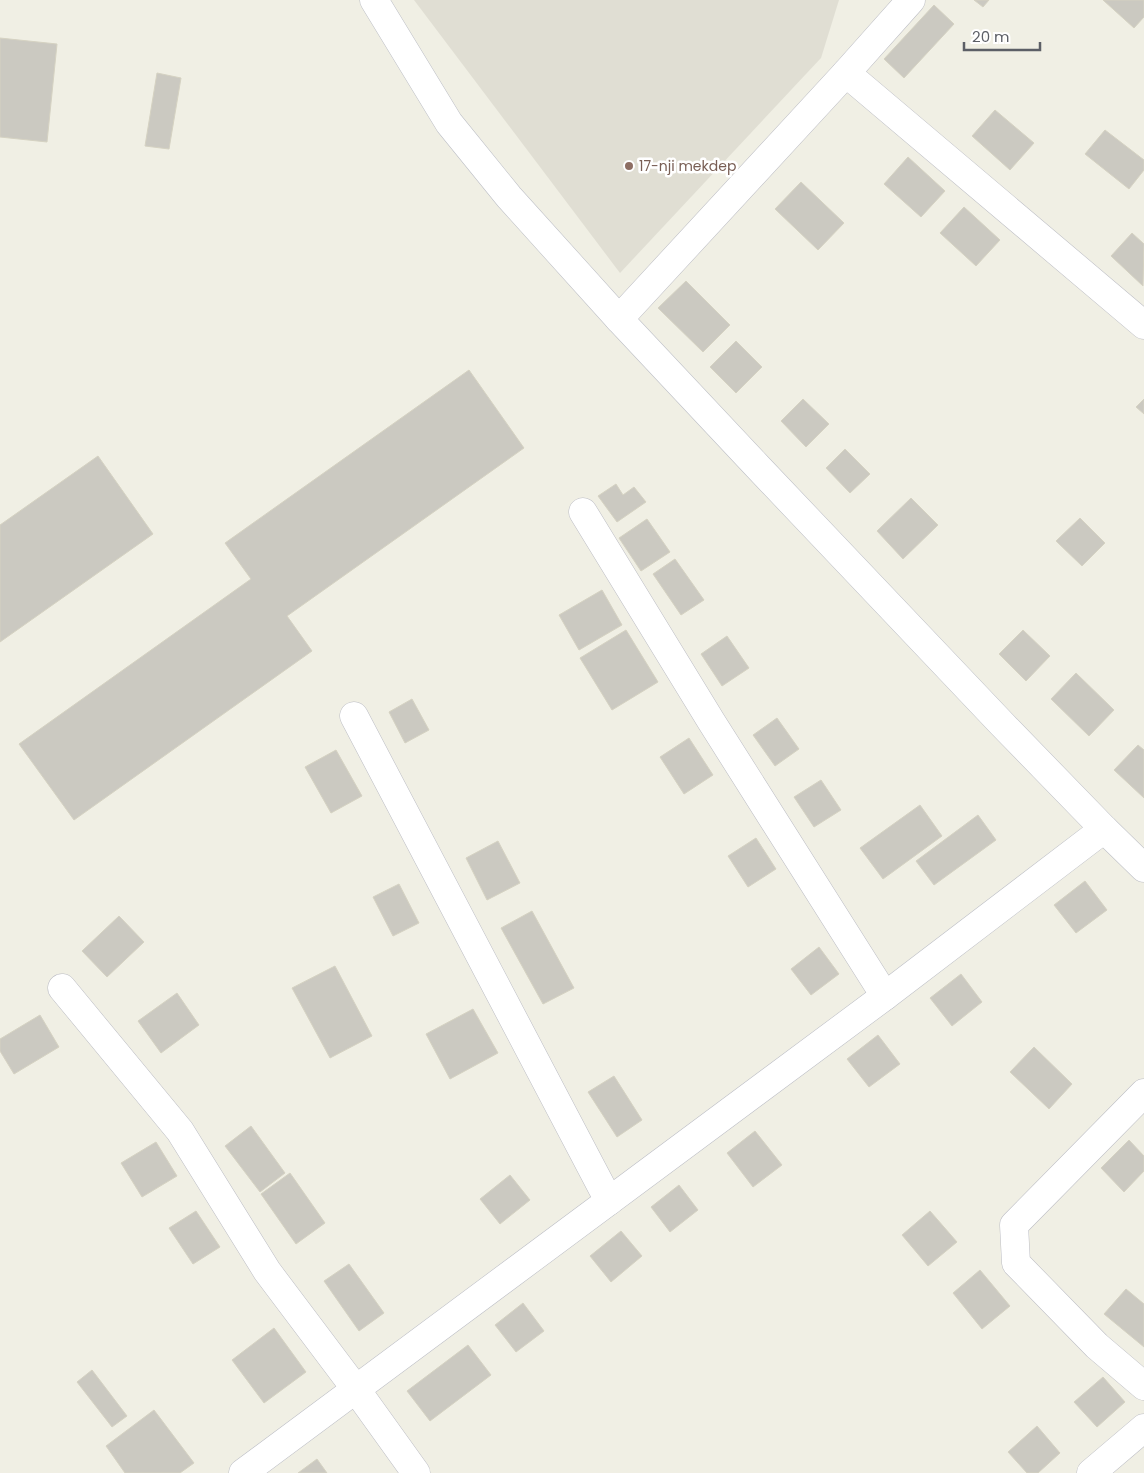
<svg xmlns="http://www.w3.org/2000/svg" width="1144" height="1473" viewBox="0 0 1144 1473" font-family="Poppins,sans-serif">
	<rect width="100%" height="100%" fill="#f0efe4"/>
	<polygon fill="#e0ded3" points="414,0 839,0 821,58 620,273"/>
	<g fill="#cbc9c1" stroke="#d5d2c2">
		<polygon points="974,0 989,0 983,7"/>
		<polygon points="1103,0 1144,0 1144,17 1134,28"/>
		<polygon points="934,5 954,24 904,78 884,59"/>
		<polygon points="0,38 57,44 47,142 0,137"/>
		<polygon points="157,73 181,78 169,149 145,146"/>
		<polygon points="995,110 1034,143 1010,170 972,136"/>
		<polygon points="1105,130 1144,160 1144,170 1129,189 1085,154"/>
		<polygon points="908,157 945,191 921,217 884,184"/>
		<polygon points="801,182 844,223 818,250 775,209"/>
		<polygon points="964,207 1000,240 976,266 940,233"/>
		<polygon points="1132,233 1144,244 1143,286 1111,256"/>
		<polygon points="686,281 730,325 703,352 658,308"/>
		<polygon points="736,341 762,367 736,393 710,367"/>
		<polygon points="469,370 524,448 287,616 312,651 74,820 19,744 251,579 225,543"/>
		<polygon points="803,399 829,424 806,447 781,421"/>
		<polygon points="1144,399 1144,414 1136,407"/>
		<polygon points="845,449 870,474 850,493 826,468"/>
		<polygon points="98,456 153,534 0,642 0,525"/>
		<polygon points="616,484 623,495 634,487 646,502 617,522 598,496"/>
		<polygon points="911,498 938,525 903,559 877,531"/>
		<polygon points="1080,518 1105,543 1082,566 1056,541"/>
		<polygon points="647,519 670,552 641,571 619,538"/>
		<polygon points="675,559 704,600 681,615 653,574"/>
		<polygon points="602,590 622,625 579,650 559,615"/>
		<polygon points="626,630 658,682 612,710 580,658"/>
		<polygon points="1023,630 1050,656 1026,681 999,654"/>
		<polygon points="727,636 749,668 722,686 701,654"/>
		<polygon points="1076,673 1114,710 1089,736 1051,699"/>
		<polygon points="412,699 429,730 405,743 389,712"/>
		<polygon points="777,718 799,749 775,766 753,735"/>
		<polygon points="689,738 713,775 684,794 660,757"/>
		<polygon points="1138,745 1144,750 1144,798 1114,770"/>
		<polygon points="336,750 362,796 331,813 305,767"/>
		<polygon points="821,780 841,810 814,827 794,797"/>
		<polygon points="920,805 942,836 883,879 860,848"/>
		<polygon points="978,815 996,840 934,885 916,861"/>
		<polygon points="756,838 776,869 748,887 728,856"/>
		<polygon points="498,841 520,883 487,900 466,858"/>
		<polygon points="1085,881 1107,910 1076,933 1054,905"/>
		<polygon points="399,884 419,923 393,936 373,897"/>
		<polygon points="532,911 574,988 543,1004 501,928"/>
		<polygon points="119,916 144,942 107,977 82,951"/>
		<polygon points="819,947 839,974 811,995 791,969"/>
		<polygon points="335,966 372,1036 330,1058 292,988"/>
		<polygon points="961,974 982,1002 952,1026 930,998"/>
		<polygon points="177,993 199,1025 161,1053 138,1021"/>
		<polygon points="473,1009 498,1053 450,1079 426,1034"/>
		<polygon points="40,1015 59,1047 14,1074 0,1051 0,1039"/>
		<polygon points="878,1035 900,1064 869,1087 847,1059"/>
		<polygon points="1034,1047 1072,1084 1049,1109 1010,1072"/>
		<polygon points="614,1076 642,1120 617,1137 588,1092"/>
		<polygon points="251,1126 285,1173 260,1192 225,1146"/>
		<polygon points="755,1131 782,1165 753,1187 727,1153"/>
		<polygon points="1129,1140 1144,1156 1144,1171 1124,1192 1101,1168"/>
		<polygon points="156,1142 177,1176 142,1197 121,1163"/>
		<polygon points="290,1173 325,1223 296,1244 261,1194"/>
		<polygon points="510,1175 530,1200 500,1224 480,1199"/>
		<polygon points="679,1185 698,1210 670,1232 651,1207"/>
		<polygon points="196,1211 220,1247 193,1264 169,1228"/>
		<polygon points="930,1211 957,1242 928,1266 902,1235"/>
		<polygon points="621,1231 642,1256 611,1282 590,1256"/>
		<polygon points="349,1264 384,1313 359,1331 324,1281"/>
		<polygon points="980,1270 1010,1306 982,1329 953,1293"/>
		<polygon points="1126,1289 1144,1304 1144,1347 1104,1314"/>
		<polygon points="523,1303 544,1331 516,1352 495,1325"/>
		<polygon points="274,1328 306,1372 264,1403 232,1360"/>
		<polygon points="468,1345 491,1375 430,1421 407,1391"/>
		<polygon points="92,1370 127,1416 112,1427 77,1382"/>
		<polygon points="1103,1377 1125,1402 1097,1427 1074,1402"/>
		<polygon points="154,1410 194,1463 180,1473 125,1473 106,1446"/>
		<polygon points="1037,1426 1060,1453 1038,1473 1027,1473 1008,1452"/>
		<polygon points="317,1459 327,1473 298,1473"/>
	</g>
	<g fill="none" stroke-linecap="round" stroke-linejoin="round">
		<defs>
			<g id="street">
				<polyline points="846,73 1144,325"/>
				<polyline points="619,319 846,73 911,0"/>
				<polyline points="583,512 711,721 885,996"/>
				<polyline points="354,716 609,1201"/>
				<polyline points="62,988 180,1131 267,1271 355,1388 416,1473"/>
				<polyline points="1144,1093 1014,1225 1016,1263 1097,1346 1144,1386"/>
				<polyline points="1091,1473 1144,1428"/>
			</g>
			<g id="secondary">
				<polyline points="374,0 449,123 509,197 619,319 757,466 1002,724 1104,829 1144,868"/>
				<polyline points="243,1473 885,996 1104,829"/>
			</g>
		</defs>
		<use href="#street" stroke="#bcbdc4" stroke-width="29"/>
		<use href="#secondary" stroke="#bdbfc6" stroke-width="29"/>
		<use href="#street" stroke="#fff" stroke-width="28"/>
		<use href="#secondary" stroke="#fff" stroke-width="28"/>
	</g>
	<circle fill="#8d6e63" stroke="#fff" stroke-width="2" cx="629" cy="166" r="5"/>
	<g text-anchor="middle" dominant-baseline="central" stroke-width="5" stroke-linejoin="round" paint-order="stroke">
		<g font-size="14" fill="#785e54" stroke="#fff" text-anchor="start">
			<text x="639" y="166">17-nji mekdep</text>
		</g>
	</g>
	<path d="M964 42v8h76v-8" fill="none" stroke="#5c5f66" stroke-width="2.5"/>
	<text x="972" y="42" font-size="15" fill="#5c5f66" stroke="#ffffff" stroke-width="4" paint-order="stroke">20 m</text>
</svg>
